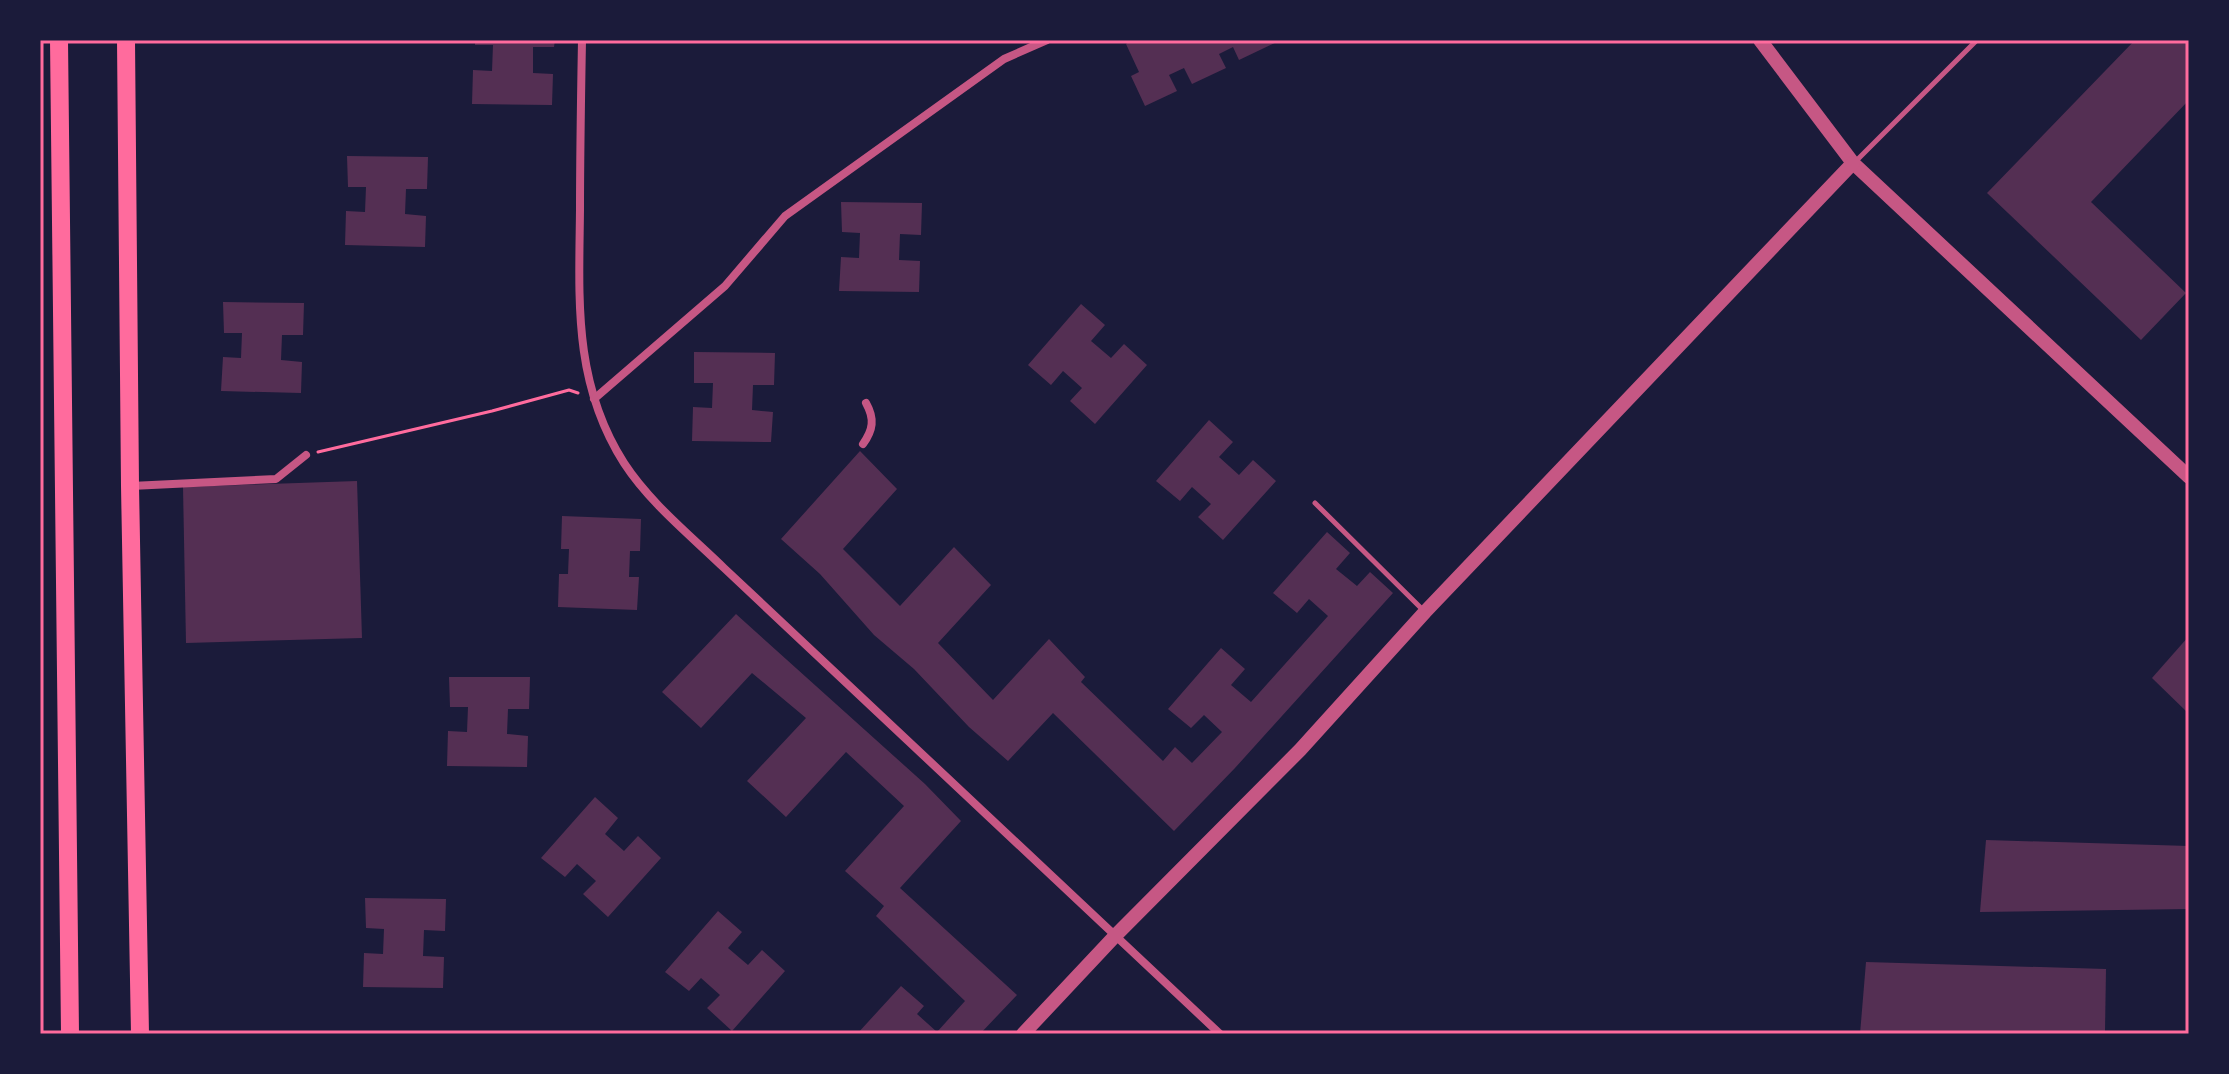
<svg xmlns="http://www.w3.org/2000/svg" width="2229" height="1074" viewBox="0 0 2229 1074" font-family="Rubik,sans-serif">
	<rect width="100%" height="100%" fill="#1b1b3a"/>
	<g fill="#542f53">
		<polygon points="475,40 555,40 554,47 533,47 533,73 553,74 552,105 472,104 473,70 492,71 493,45 475,45"/>
		<polygon points="1131,40 1281,40 1239,60 1233,47 1219,54 1226,68 1192,84 1184,68 1169,75 1177,91 1145,106 1131,76 1139,72 1126,44"/>
		<polygon points="2135,40 2189,40 2189,100 2091,202 2186,293 2141,340 1987,193"/>
		<polygon points="347,156 428,157 427,189 406,189 405,214 426,216 425,247 345,245 346,211 365,212 366,187 348,187"/>
		<polygon points="841,202 922,203 921,235 900,234 899,260 920,261 919,292 839,291 841,257 859,258 860,233 842,232"/>
		<polygon points="223,302 304,303 303,335 282,335 281,360 302,362 301,393 221,391 223,357 241,358 242,333 224,333"/>
		<polygon points="1081,304 1105,325 1091,341 1111,358 1124,344 1147,365 1095,424 1070,401 1082,388 1063,371 1051,385 1028,365"/>
		<polygon points="694,352 775,353 774,385 753,385 752,410 773,412 771,442 692,441 693,407 712,408 713,383 694,383"/>
		<polygon points="1209,420 1233,442 1219,457 1239,475 1253,460 1276,481 1223,540 1198,517 1211,504 1192,487 1180,501 1156,481"/>
		<polygon points="860,451 897,489 843,549 900,606 954,547 991,585 938,643 993,700 1049,639 1085,677 1081,682 1163,761 1175,747 1192,763 1222,732 1204,715 1191,728 1168,709 1221,648 1245,669 1231,685 1251,702 1328,616 1309,599 1297,613 1273,593 1327,532 1350,553 1336,569 1357,586 1370,572 1393,593 1235,768 1174,831 1053,713 1008,761 969,727 914,669 874,635 820,574 781,539"/>
		<polygon points="357,481 362,638 186,643 183,487"/>
		<polygon points="562,516 641,519 640,551 630,551 629,577 639,577 637,610 558,607 559,574 568,574 569,549 561,549"/>
		<polygon points="736,614 925,784 961,821 900,888 1017,995 980,1034 857,1034 901,986 924,1006 917,1014 937,1032 965,1001 876,916 884,906 845,871 904,806 846,752 786,817 747,781 806,718 752,673 701,728 662,692"/>
		<polygon points="2189,636 2189,714 2152,678"/>
		<polygon points="449,677 530,677 529,709 508,709 507,734 528,736 527,767 447,766 448,731 467,732 468,707 450,707"/>
		<polygon points="595,797 618,818 605,834 624,851 638,836 661,858 608,917 583,894 596,881 577,864 565,877 541,858"/>
		<polygon points="1986,840 2189,846 2189,909 1980,912"/>
		<polygon points="365,898 446,899 445,931 424,930 423,956 444,957 443,988 363,987 364,953 383,954 384,929 366,928"/>
		<polygon points="718,911 742,932 728,948 748,965 762,950 785,971 732,1031 707,1008 720,995 701,978 689,991 665,972"/>
		<polygon points="1866,962 2106,969 2105,1031 1860,1034"/>
	</g>
	<g fill="none" stroke-linecap="round" stroke-linejoin="round">
		<polyline stroke="#ff6b9d" stroke-width="3" points="318,452 492,411 569,390 578,393"/>
		<g stroke="#c65784" stroke-width="5">
			<polyline points="1854,163 1977,40"/>
			<polyline points="1315,503 1425,612"/>
		</g>
		<g stroke="#c65784" stroke-width="8">
			<path d="M582,40C581,97 580,153 580,210C579,300 573,383 624,463C650,503 690,535 724,568L1220,1034"/>
			<polyline points="594,399 725,286 785,216 1004,59 1047,40"/>
			<path d="M863,444C873,430 875,419 866,403"/>
			<polyline points="131,486 276,479 306,455"/>
		</g>
		<g stroke="#c65784" stroke-width="14">
			<polyline points="1760,40 1853,163 2189,477"/>
			<polyline points="1023,1034 1115,936 1300,750 1425,612 1853,163"/>
		</g>
		<g stroke="#ff6b9d" stroke-width="18">
			<polyline points="59,40 70,1034"/>
			<polyline points="126,40 130,486 140,1034"/>
		</g>
	</g>
	<rect width="2229" height="1074" fill="none" stroke="#1b1b3a" stroke-width="84"/>
	<rect x="42" y="42" width="2145" height="990" fill="none" stroke="#ff6b9d" stroke-width="3"/>
</svg>
